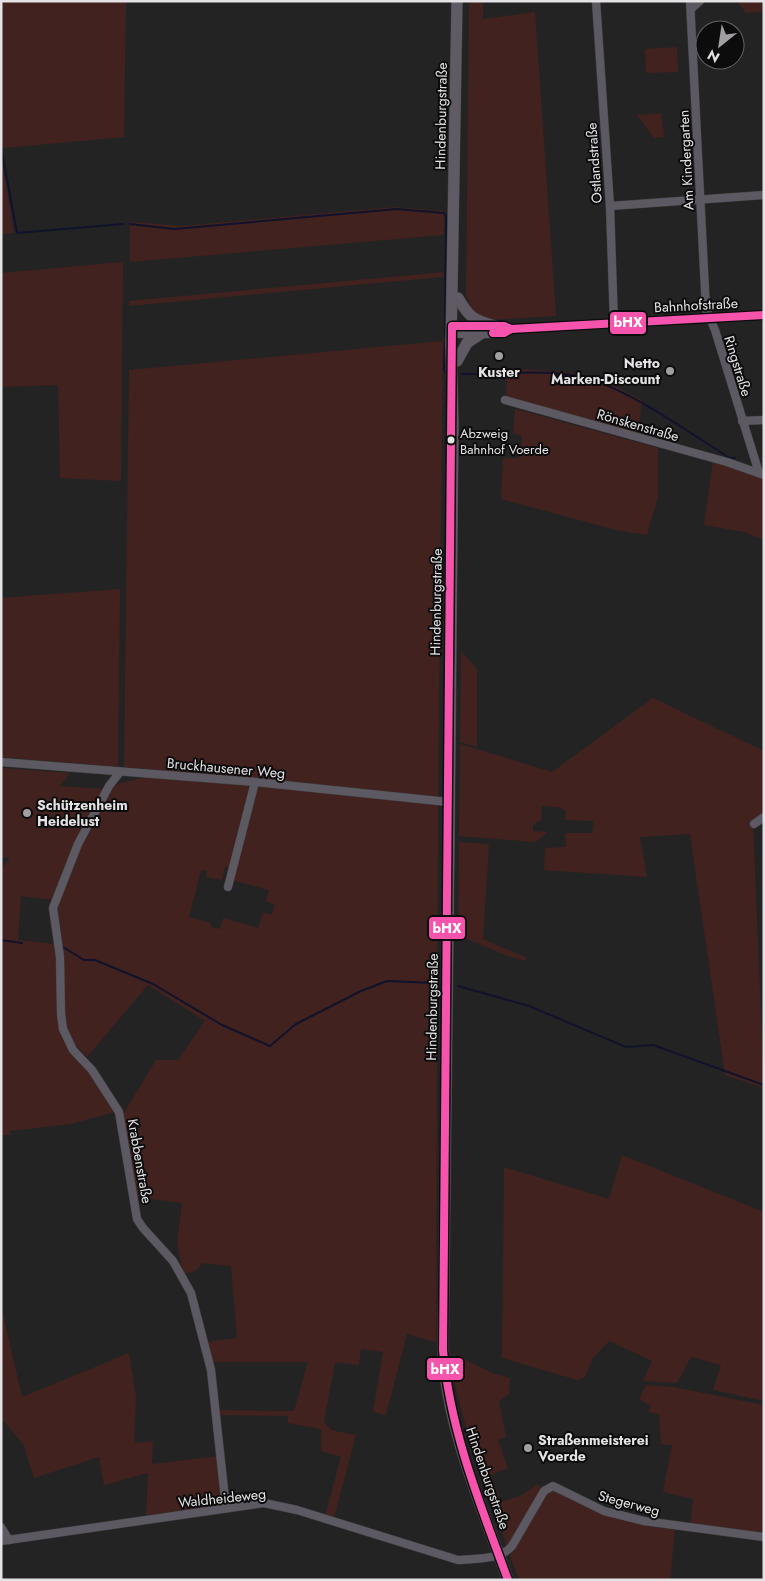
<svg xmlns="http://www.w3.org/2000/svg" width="765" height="1581" viewBox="0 0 765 1581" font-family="Jost,sans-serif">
	<rect width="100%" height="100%" fill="#242324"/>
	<g fill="#41221f">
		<polygon points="1,1 126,1 124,137 4,148 1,142"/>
		<polygon points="469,1 483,1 483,19 535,12 556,316 487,320 473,310 466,296"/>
		<polygon points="737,1 764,1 764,11 746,13"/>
		<polygon points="677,47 678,72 646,73 645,49"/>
		<polygon points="661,113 664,137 654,138 637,115"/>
		<polygon points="1,155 14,233 1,234"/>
		<polygon points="395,207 444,211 444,235 130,262 130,222 182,226"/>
		<polygon points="123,262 121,481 60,478 58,385 1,387 1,273"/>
		<polygon points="444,272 443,277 129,306 129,301"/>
		<polygon points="443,341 438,797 124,767 129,370"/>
		<polygon points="507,368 575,373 617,387 642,400 638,433 506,398"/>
		<polygon points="515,409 658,448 658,497 647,535 616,530 501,499 503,458 520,458 522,436 513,433"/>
		<polygon points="713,461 764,479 764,540 744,532 704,525"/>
		<polygon points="120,589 118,767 1,757 1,598"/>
		<polygon points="461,651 477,669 477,747 460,742"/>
		<polygon points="653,698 764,751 764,815 753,823 764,1088 725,1075 690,834 640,837 647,877 544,870 545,848 566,847 565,833 592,833 594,821 565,820 566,811 559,807 542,806 541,820 533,825 533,831 548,832 536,842 459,836 460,744 552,772"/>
		<polygon points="1,768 70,773 60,786 103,789 62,872 53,900 21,896 18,940 54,944 57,949 57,1017 62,1038 92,1074 114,1112 71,1124 10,1131 11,1135 1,1135 1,869 10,858 1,857"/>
		<polygon points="151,776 245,782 251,790 231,868 225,867 222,880 206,877 207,871 201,870 189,917 211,923 211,927 220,929 223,918 258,928 263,912 271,915 275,905 266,901 269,890 231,880 256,784 438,803 436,1342 407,1334 386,1415 373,1412 383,1352 361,1349 359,1365 335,1362 324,1422 331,1430 356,1435 334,1518 325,1516 341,1457 321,1451 321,1429 288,1423 288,1416 219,1415 219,1410 294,1411 308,1362 210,1362 206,1342 237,1338 231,1266 202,1263 196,1271 183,1274 177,1242 182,1203 137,1197 122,1116 156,1060 178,1060 205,1021 148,985 87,1057 70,1039 64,1013 61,930 56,916 70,869 106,797 113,787 120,783"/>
		<polygon points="459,842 489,844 483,939 527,958 526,961 510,957 458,935"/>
		<polygon points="622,1155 764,1212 764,1401 713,1390 721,1365 691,1357 677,1383 643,1381 652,1361 609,1341 593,1358 584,1378 577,1380 502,1358 504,1167 609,1199"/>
		<polygon points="1,1306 22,1397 129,1353 136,1397 134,1443 153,1441 152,1464 218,1456 223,1505 146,1515 148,1473 104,1485 99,1457 34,1478 23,1444 1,1418"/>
		<polygon points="453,1354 495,1374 510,1378 509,1394 499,1401 506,1437 498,1440 508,1468 491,1475 501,1502 520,1496 538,1484 541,1489 507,1546 466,1427 453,1377"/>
		<polygon points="646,1385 673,1387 764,1405 764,1535 690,1527 693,1499 663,1492 672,1445 661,1444 659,1414 648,1412 651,1406 639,1399"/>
		<polygon points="556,1490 598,1512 675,1530 670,1580 519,1580 510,1556 545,1497 551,1491"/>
	</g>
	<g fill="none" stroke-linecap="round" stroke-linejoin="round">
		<g stroke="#11122c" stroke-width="2">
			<polyline points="1,147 17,233 123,224"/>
			<polyline points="130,224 174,229 397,209 444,213 446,217 445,337"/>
			<polyline points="445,343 444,370 447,374"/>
			<path d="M462,374C499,374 536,370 573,375C622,383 687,432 730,458H735"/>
			<polyline points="1,940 22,943"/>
			<polyline points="63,947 84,960 95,960 153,984 222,1025 270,1046 296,1024 361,991 387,981 436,983"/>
			<polyline points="458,986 529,1006 626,1047 653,1045 764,1085"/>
		</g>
		<defs>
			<g id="street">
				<polyline points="596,1 610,206 614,323"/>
				<polyline points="690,1 706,309 715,330 759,473"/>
				<polyline points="692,8 700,1"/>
				<polyline points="610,206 764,195"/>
				<polyline points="505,400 727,462 764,475"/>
				<polyline points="742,421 764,420"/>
				<polyline points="1,762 255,782 448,802"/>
				<polyline points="120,772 109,786 78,844 53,908 60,957 61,1014 63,1029 73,1050 92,1070 119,1112 137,1219 143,1228 173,1261 191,1293 211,1370 226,1508"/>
				<polyline points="754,824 764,817"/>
				<polyline points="228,887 255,782"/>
				<polyline points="1,1527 9,1540"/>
				<path d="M1,1541L264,1503L297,1510L458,1560C476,1558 499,1561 512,1546L544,1491L553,1486L604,1511L644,1521L764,1537"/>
			</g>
			<g id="secondary">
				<polyline points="452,326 491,326"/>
				<polyline points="452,333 504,333 511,329 764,315"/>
			</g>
			<g id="primary">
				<path d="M457,1L451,345L453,424L449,837L443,1350C446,1425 482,1508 508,1580"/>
				<path d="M458,298C469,317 473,320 495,326"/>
				<polyline points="457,361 467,343 482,333"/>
			</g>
		</defs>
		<use href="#street" stroke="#3f3e3f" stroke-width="9"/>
		<use href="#secondary" stroke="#3f3e3f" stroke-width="11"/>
		<use href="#primary" stroke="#3f3e3f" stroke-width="12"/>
		<use href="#street" stroke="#5d5962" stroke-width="8"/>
		<use href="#secondary" stroke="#605b65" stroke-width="10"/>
		<use href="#primary" stroke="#5f5a64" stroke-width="11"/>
		<defs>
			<g id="bus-1">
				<polyline points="493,333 504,333 511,329 764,315"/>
				<path d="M508,1580C480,1504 450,1431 443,1350L452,326H504L511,329"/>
			</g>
		</defs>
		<use href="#bus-1" stroke="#0d0c0d" stroke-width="11"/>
		<use href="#bus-1" stroke="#f653ac" stroke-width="8"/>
	</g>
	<g fill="#a19fa1" stroke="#0d0c0d" stroke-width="2">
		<circle cx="499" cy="356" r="5"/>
		<circle cx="670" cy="371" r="5"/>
		<circle cx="27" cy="813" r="5"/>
		<circle cx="528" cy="1448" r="5"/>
	</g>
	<circle fill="#e4e2e4" stroke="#0d0c0d" stroke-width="2" cx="451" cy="440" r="4.5"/>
	<g text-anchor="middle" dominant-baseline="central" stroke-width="4" stroke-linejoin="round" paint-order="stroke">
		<g font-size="13" fill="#e4e2e4" stroke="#0d0c0d" text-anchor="start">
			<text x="460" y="433">Abzweig<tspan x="460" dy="16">Bahnhof Voerde</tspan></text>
		</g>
		<g font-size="14" fill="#e4e2e4" stroke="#0d0c0d">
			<text transform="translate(441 116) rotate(-89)">Hindenburgstraße</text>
			<text transform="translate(686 160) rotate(-93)">Am Kindergarten</text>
			<text transform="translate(594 163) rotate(-94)">Ostlandstraße</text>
			<text transform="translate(696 305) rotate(-3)">Bahnhofstraße</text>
			<text transform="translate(738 366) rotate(73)">Ringstraße</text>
			<text transform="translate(638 425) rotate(16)">Rönskenstraße</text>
			<text transform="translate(436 602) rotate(-89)">Hindenburgstraße</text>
			<text transform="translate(226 768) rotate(5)">Bruckhausener Weg</text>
			<text transform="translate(432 1007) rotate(-89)">Hindenburgstraße</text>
			<text transform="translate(140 1161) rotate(80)">Krabbenstraße</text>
			<text transform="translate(488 1478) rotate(71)">Hindenburgstraße</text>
			<text transform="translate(222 1498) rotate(-6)">Waldheideweg</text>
			<text transform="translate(629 1503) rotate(15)">Stegerweg</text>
		</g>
		<g font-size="14" font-weight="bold" fill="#e4e2e4" stroke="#0d0c0d" text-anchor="start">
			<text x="660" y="363" text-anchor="end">Netto<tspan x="660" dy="16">Marken-Discount</tspan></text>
			<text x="499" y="372" text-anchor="middle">Kuster</text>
			<text x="37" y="805">Schützenheim<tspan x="37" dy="16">Heidelust</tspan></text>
			<text x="538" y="1440">Straßenmeisterei<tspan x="538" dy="16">Voerde</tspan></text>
		</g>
	</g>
	<g stroke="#0d0c0d" stroke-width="2">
		<rect x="609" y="311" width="38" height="24" rx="5" fill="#f653ac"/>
		<rect x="428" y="916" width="38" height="24" rx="5" fill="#f653ac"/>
		<rect x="426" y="1357" width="38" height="24" rx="5" fill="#f653ac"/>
	</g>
	<g font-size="14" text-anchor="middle" font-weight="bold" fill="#fff">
		<text x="628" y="327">bHX</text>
		<text x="447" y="933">bHX</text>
		<text x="445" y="1374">bHX</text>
	</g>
	<rect width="765" height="1581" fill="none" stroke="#e4e2e4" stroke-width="5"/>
	<g transform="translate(720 45) rotate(210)"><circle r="24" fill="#0d0c0d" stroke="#636263"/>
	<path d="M0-4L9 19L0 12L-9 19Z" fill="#a19fa1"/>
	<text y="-8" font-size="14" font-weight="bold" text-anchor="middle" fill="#e4e2e4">N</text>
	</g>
</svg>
